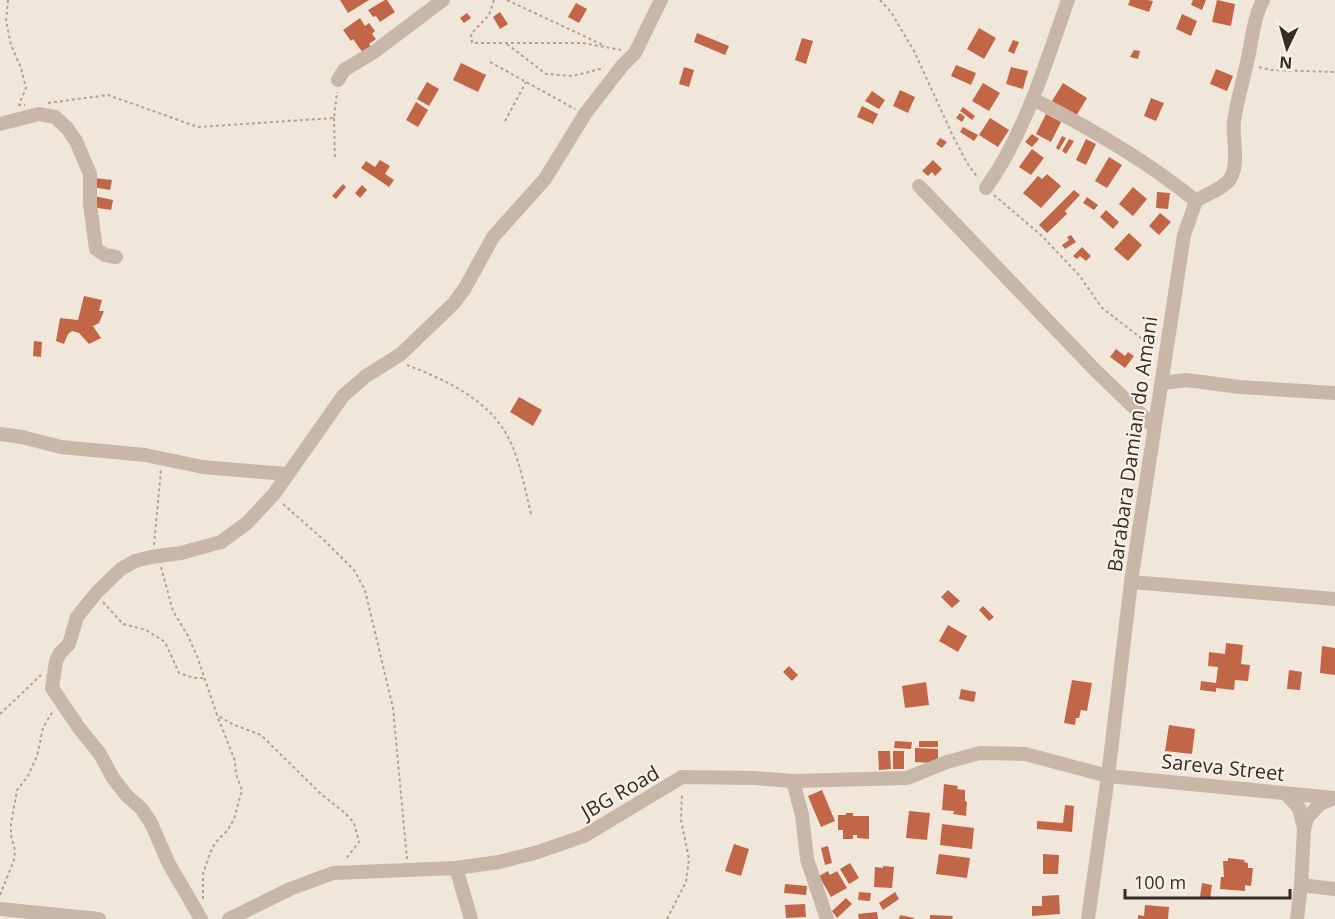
<svg xmlns="http://www.w3.org/2000/svg" width="1335" height="919" viewBox="0 0 1335 919" font-family="'Open Sans',sans-serif">
	<rect width="100%" height="100%" fill="#f0e6da"/>
	<g fill="#c16748">
		<polygon points="340,0 369,0 348,13"/>
		<polygon points="385,0 387,0 395,12 380,22 376,16 373,17 368,10"/>
		<polygon points="1130,0 1148,0 1153,1 1149,12 1128,5"/>
		<polygon points="1193,0 1206,0 1202,10 1191,5"/>
		<polygon points="1217,0 1235,4 1231,26 1212,22"/>
		<polygon points="576,3 587,9 579,23 568,17"/>
		<polygon points="500,12 508,24 500,29 493,17"/>
		<polygon points="467,13 471,18 464,23 460,18"/>
		<polygon points="1182,14 1197,21 1191,36 1176,29"/>
		<polygon points="360,18 365,26 369,23 375,31 372,34 376,39 369,44 371,47 363,53 353,39 351,41 343,30"/>
		<polygon points="979,28 996,38 984,59 967,49"/>
		<polygon points="697,33 729,46 725,55 694,42"/>
		<polygon points="802,38 813,41 806,64 795,60"/>
		<polygon points="1013,40 1019,42 1014,54 1008,51"/>
		<polygon points="1134,50 1140,51 1138,59 1130,57"/>
		<polygon points="461,63 486,75 478,92 453,80"/>
		<polygon points="956,65 976,73 971,85 951,76"/>
		<polygon points="684,67 694,70 689,87 679,84"/>
		<polygon points="1011,67 1028,71 1023,89 1006,84"/>
		<polygon points="1216,69 1233,76 1227,91 1210,84"/>
		<polygon points="427,82 439,89 429,106 417,99"/>
		<polygon points="983,83 1000,93 989,111 972,101"/>
		<polygon points="1063,83 1087,98 1076,116 1052,101"/>
		<polygon points="900,90 915,97 908,113 893,106"/>
		<polygon points="872,91 885,100 879,109 865,101"/>
		<polygon points="1151,98 1164,103 1156,121 1144,116"/>
		<polygon points="416,102 428,110 418,127 406,120"/>
		<polygon points="862,106 878,114 873,124 857,117"/>
		<polygon points="963,107 975,116 972,120 960,111"/>
		<polygon points="960,113 965,117 962,122 956,118"/>
		<polygon points="1046,114 1061,122 1051,142 1036,134"/>
		<polygon points="990,118 1009,130 998,147 979,135"/>
		<polygon points="963,127 978,135 974,141 960,132"/>
		<polygon points="1032,134 1039,139 1032,147 1025,142"/>
		<polygon points="1062,136 1066,138 1059,150 1056,148"/>
		<polygon points="940,138 947,142 942,148 936,144"/>
		<polygon points="1069,139 1074,141 1066,154 1062,151"/>
		<polygon points="1086,139 1096,144 1086,165 1076,160"/>
		<polygon points="1032,149 1044,158 1031,175 1019,167"/>
		<polygon points="1109,157 1122,165 1107,188 1095,181"/>
		<polygon points="380,160 390,166 385,174 394,180 389,187 361,168 366,161 375,167"/>
		<polygon points="933,160 942,169 935,176 932,172 928,176 922,171"/>
		<polygon points="1047,174 1061,186 1041,208 1023,193 1038,176 1042,179"/>
		<polygon points="94,178 112,180 110,190 92,187"/>
		<polygon points="343,184 346,187 336,199 332,196"/>
		<polygon points="362,185 367,190 360,198 355,193"/>
		<polygon points="1133,187 1147,199 1133,216 1119,204"/>
		<polygon points="1074,190 1080,195 1065,211 1067,214 1047,233 1039,225"/>
		<polygon points="1157,192 1170,193 1168,209 1156,208"/>
		<polygon points="94,196 113,200 111,210 92,207"/>
		<polygon points="1087,197 1098,205 1094,210 1083,203"/>
		<polygon points="1106,210 1119,222 1113,229 1100,217"/>
		<polygon points="1160,213 1171,222 1159,235 1149,226"/>
		<polygon points="1129,233 1142,245 1128,261 1114,249"/>
		<polygon points="1071,235 1076,242 1065,249 1062,245 1069,240 1067,237"/>
		<polygon points="1082,247 1091,256 1086,261 1080,256 1077,259 1073,256"/>
		<polygon points="84,296 102,300 99,311 104,311 99,323 93,326 101,338 89,344 79,333 72,331 68,334 64,344 56,341 60,318 78,320"/>
		<polygon points="34,341 42,342 41,357 33,356"/>
		<polygon points="1116,349 1125,356 1128,352 1134,356 1125,368 1110,357"/>
		<polygon points="519,397 542,410 533,426 510,412"/>
		<polygon points="948,590 960,601 952,608 941,597"/>
		<polygon points="983,606 994,617 989,621 979,610"/>
		<polygon points="948,625 967,636 958,652 939,641"/>
		<polygon points="1226,643 1243,645 1241,664 1250,665 1248,681 1235,680 1234,690 1216,688 1216,692 1200,690 1201,681 1216,683 1218,667 1208,666 1209,652 1225,654"/>
		<polygon points="1322,646 1335,648 1335,675 1320,673"/>
		<polygon points="789,666 798,675 792,681 783,672"/>
		<polygon points="1289,670 1302,672 1300,690 1287,689"/>
		<polygon points="1072,680 1092,683 1087,711 1081,710 1079,718 1076,718 1075,725 1064,723"/>
		<polygon points="926,682 929,705 905,708 902,686"/>
		<polygon points="961,689 976,692 974,702 959,699"/>
		<polygon points="1169,725 1195,729 1192,754 1165,751"/>
		<polygon points="895,741 912,742 911,749 894,748"/>
		<rect x="919" y="741" width="19" height="6"/>
		<polygon points="915,748 938,749 938,760 932,760 932,763 915,762"/>
		<polygon points="878,751 890,751 891,769 879,770"/>
		<rect x="893" y="751" width="11" height="18"/>
		<polygon points="944,784 958,786 957,789 965,790 965,801 967,802 966,816 953,814 954,811 942,810"/>
		<polygon points="822,790 835,821 821,827 808,796"/>
		<polygon points="1065,805 1074,806 1072,832 1037,829 1037,821 1063,823"/>
		<polygon points="909,811 930,813 927,840 906,838"/>
		<polygon points="846,813 853,813 853,816 869,816 869,839 857,838 857,835 853,835 853,839 843,839 843,830 838,830 838,815 846,815"/>
		<polygon points="942,824 974,828 972,849 940,845"/>
		<polygon points="734,844 749,849 741,876 725,871"/>
		<polygon points="828,846 832,863 825,865 821,848"/>
		<polygon points="939,854 970,858 967,878 936,874"/>
		<polygon points="1043,854 1059,855 1058,874 1043,874"/>
		<polygon points="1228,858 1245,860 1244,862 1248,863 1248,868 1253,868 1251,886 1245,885 1245,891 1220,889 1221,877 1224,877 1223,861 1228,861"/>
		<polygon points="850,863 859,878 849,884 840,869"/>
		<polygon points="883,866 894,867 892,888 874,887 875,867 883,868"/>
		<polygon points="828,871 830,875 837,871 847,888 831,897 819,876"/>
		<polygon points="1202,883 1212,885 1210,899 1200,897"/>
		<polygon points="785,884 807,886 806,895 784,893"/>
		<polygon points="859,892 871,893 870,901 858,900"/>
		<polygon points="895,892 899,899 883,910 879,903"/>
		<polygon points="1059,895 1060,914 1032,916 1032,906 1042,906 1042,896"/>
		<polygon points="846,898 852,904 837,918 832,911"/>
		<polygon points="805,904 806,917 786,918 785,905"/>
		<polygon points="1145,905 1169,907 1168,919 1138,919 1138,915 1144,916"/>
		<polygon points="877,912 878,919 859,919 858,914"/>
		<polygon points="900,915 914,918 914,919 899,919"/>
		<polygon points="930,915 953,916 952,919 930,919"/>
	</g>
	<g fill="none" stroke-linecap="round" stroke-linejoin="round">
		<g stroke="#b4a191" stroke-width="2" stroke-dasharray="3 3" stroke-linecap="butt">
			<polyline points="8,0 6,21 11,45 21,68 26,88 19,104"/>
			<polyline points="494,0 489,15 471,34 472,43 583,43 621,50"/>
			<polyline points="507,0 605,46"/>
			<polyline points="880,0 891,12 914,51 952,134 967,163 978,178"/>
			<polyline points="507,44 546,74 572,76 604,68"/>
			<polyline points="490,62 575,109"/>
			<polyline points="1259,67 1271,70 1335,72"/>
			<polyline points="48,103 108,95 198,127 334,118 337,92"/>
			<polyline points="18,105 25,105"/>
			<polyline points="334,118 335,160"/>
			<polyline points="505,121 526,82"/>
			<polyline points="994,195 1042,236 1079,275 1102,308 1154,348"/>
			<path d="M407,365C446,380 490,400 509,439C520,461 525,489 531,514"/>
			<polyline points="283,504 324,540 354,570 365,590 393,708 407,859"/>
			<polyline points="154,545 161,470"/>
			<polyline points="161,567 173,611 188,636 197,656 217,715 232,724 261,735 321,794 345,813 354,823 359,842 345,860"/>
			<polyline points="103,602 123,624 146,630 165,642 179,673 194,678 203,678"/>
			<polyline points="0,714 41,675"/>
			<polyline points="0,895 14,860 15,851 11,835 11,824 17,790 28,776 37,756 43,728 53,711"/>
			<polyline points="203,899 203,874 210,853 215,843 227,831 234,819 242,790 236,774 235,761 217,715"/>
			<polyline points="667,919 686,882 689,859 681,820 682,793"/>
		</g>
		<g stroke="#c8b7a7" stroke-width="14">
			<polyline points="338,80 344,70 374,52 443,0"/>
			<path d="M1033,99C1090,128 1146,160 1196,201"/>
			<polyline points="0,124 39,114 55,117 67,128 76,141 90,174 90,204 96,249 105,255 116,257"/>
			<polyline points="919,186 1094,369 1154,427"/>
			<path d="M986,188C1026,131 1045,65 1068,0"/>
			<polyline points="1162,383 1186,380 1240,387 1335,393"/>
			<polyline points="0,434 22,437 61,447 145,455 203,467 287,474"/>
			<polyline points="1131,582 1335,599"/>
			<polyline points="793,781 802,815 807,859 827,919"/>
			<polyline points="1286,794 1299,808 1304,828"/>
			<polyline points="456,868 471,919"/>
			<polyline points="1301,885 1335,889"/>
			<polyline points="0,909 99,919"/>
			<polyline points="201,919 169,864 151,823 141,808 127,796 113,778 100,754 79,728 52,688 56,661 60,653 69,644 77,617 97,592 121,569 135,561 151,557 181,553 221,542 247,523 274,494 343,396 366,376 401,354 454,303 465,288 493,237 545,179 585,114 622,66 635,53 661,0"/>
			<polyline points="229,919 290,889 333,873 456,868 499,862 538,852 584,836 682,777 754,778 793,781 907,778 947,762 980,753 1025,754 1108,776 1335,798"/>
			<path d="M1088,919L1108,776L1131,582L1184,235L1196,201C1206,194 1223,189 1230,179C1240,162 1232,141 1234,121C1237,100 1243,82 1247,62C1252,42 1253,19 1263,0"/>
			<polyline points="1297,919 1301,885 1304,830 1307,818 1320,804 1334,798"/>
		</g>
	</g>
	<g text-anchor="middle" dominant-baseline="central" stroke-width="4.5" stroke-linejoin="round" paint-order="stroke">
		<g font-size="20" fill="#352c27" stroke="#f8f0e6">
			<text transform="translate(1132 444) rotate(-82)">Barabara Damian do Amani</text>
			<text transform="translate(1223 767) rotate(6)">Sareva Street</text>
			<text transform="translate(620 792) rotate(-30)">JBG Road</text>
		</g>
	</g>
	<g transform="translate(1287 48) rotate(185)" stroke="#f8f0e6" stroke-width="4.5" paint-order="stroke">
	<path d="M0-4.5L10 22L0 15L-10 22Z" fill="#352c27"/>
	<text y="-9" font-size="16" font-weight="bold" text-anchor="middle" fill="#352c27">N</text>
	</g>
	<path d="M1125 889v9h165v-9" fill="none" stroke="#352c27" stroke-width="3"/>
	<text x="1134" y="889" font-size="18" fill="#352c27" stroke="#f8f0e6" stroke-width="4.5" paint-order="stroke">100 m</text>
</svg>
